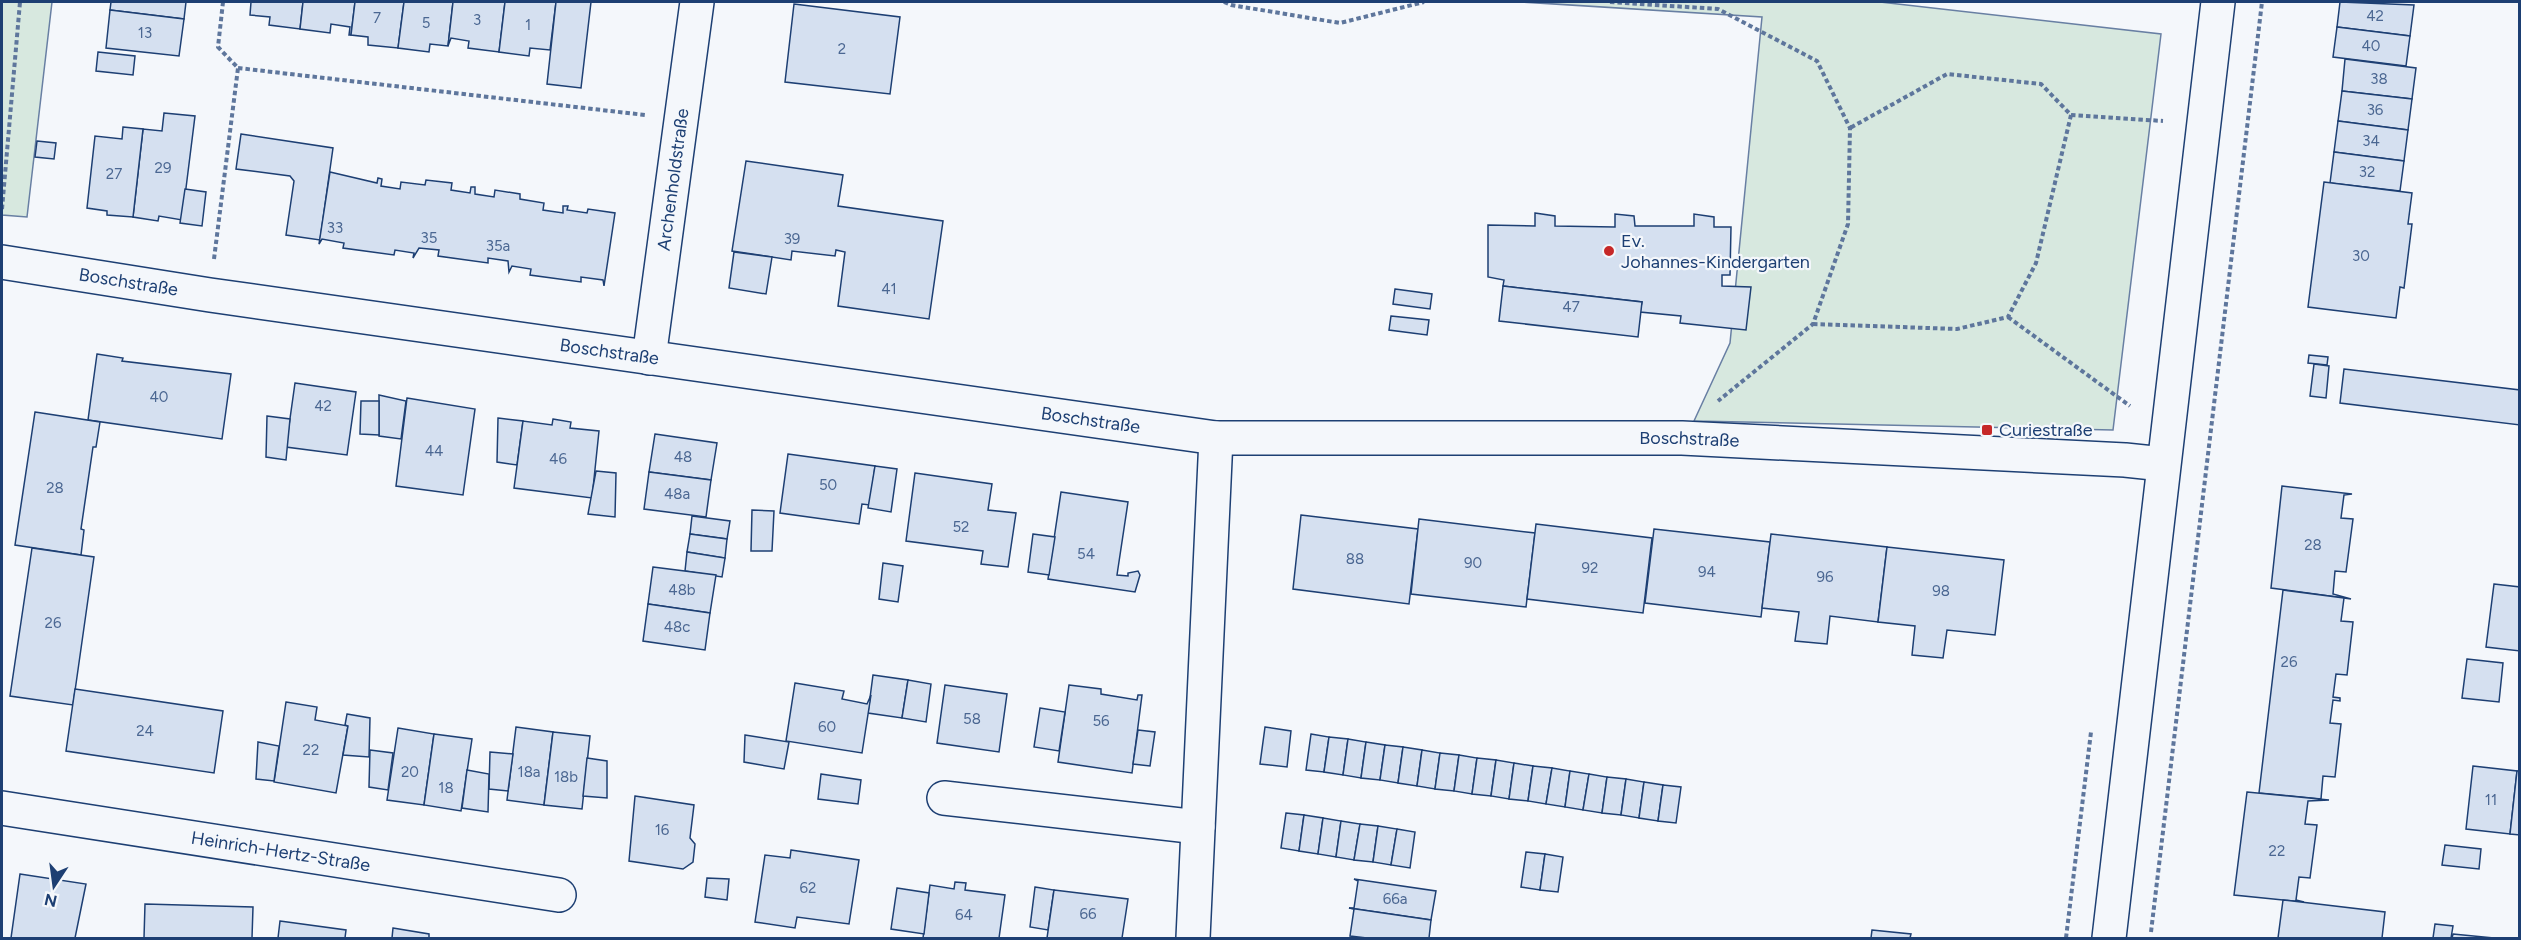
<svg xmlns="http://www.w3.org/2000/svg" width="2521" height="940" viewBox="0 0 2521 940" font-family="Figtree,sans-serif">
	<rect width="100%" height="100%" fill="#f4f7fb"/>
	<g fill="#d7e8df" stroke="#687fa3" stroke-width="1.5">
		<polygon points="2,2 52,2 27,217 2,215"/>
		<polygon points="1522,2 1880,2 2161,34 2113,430 1694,421 1730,343 1762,17"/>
	</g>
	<g fill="#d5e0f0" stroke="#1d3f73" stroke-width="1.5">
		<polygon points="111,2 186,2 184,19 110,10"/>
		<polygon points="251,2 303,2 300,29 269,25 270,17 250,15"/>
		<polygon points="303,2 355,2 351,35 349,35 350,27 331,24 330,33 300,29"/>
		<polygon points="355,2 404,2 398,48 368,45 368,37 351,35"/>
		<polygon points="404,2 453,2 448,46 430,44 429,52 398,48"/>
		<polygon points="453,2 505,2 499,52 468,48 469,41 451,38 448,46"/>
		<polygon points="505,2 556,2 550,50 530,48 529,56 499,52"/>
		<polygon points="556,2 591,2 581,88 547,84"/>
		<polygon points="2340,2 2414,5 2410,36 2337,27"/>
		<polygon points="794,4 900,17 890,94 785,82"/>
		<polygon points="110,10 184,19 179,56 106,48"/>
		<polygon points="2337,27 2410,36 2406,66 2333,57"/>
		<polygon points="98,52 135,56 133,75 96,71"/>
		<polygon points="2345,59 2416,68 2412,99 2342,91"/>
		<polygon points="2342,91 2412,99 2408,130 2338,121"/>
		<polygon points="164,113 195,116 182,220 159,216 158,221 133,217 143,129 162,131"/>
		<polygon points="2338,121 2408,130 2404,161 2334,152"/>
		<polygon points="123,127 143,129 133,217 107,215 107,211 87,208 95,136 122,139"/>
		<polygon points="241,134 333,148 320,240 286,235 294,181 290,176 236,169"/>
		<polygon points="37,141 56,143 54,159 35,157"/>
		<polygon points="2334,152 2404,161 2400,191 2330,183"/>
		<polygon points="746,161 843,175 838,206 943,221 929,319 838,306 845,252 836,250 835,256 792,251 791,260 732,251"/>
		<polygon points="330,172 377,183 378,178 382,179 381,186 400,189 401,182 425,185 426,180 452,183 451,190 470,193 471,187 475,187 475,194 494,197 495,190 520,194 520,199 544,203 543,210 563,213 563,206 568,206 567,210 587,213 588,209 615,213 604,286 603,280 581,277 581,282 530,275 531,269 512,266 509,272 508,261 488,258 488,263 438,256 439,250 419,248 413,258 414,253 395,250 394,255 343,248 344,243 322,239 319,244"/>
		<polygon points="2324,182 2412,193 2408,224 2412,224 2404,288 2400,287 2396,318 2308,307"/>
		<polygon points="185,189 206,192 202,226 180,223"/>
		<polygon points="1535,213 1555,216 1555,226 1615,227 1615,214 1634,216 1635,226 1694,226 1694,214 1714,217 1714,227 1731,227 1730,275 1722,275 1722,286 1751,287 1746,330 1680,323 1681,316 1640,312 1642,302 1503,286 1504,280 1488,277 1488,225 1535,226"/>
		<polygon points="734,252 772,257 766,294 729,288"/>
		<polygon points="1503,286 1642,302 1638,337 1499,321"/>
		<polygon points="1395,289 1432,294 1430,309 1393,304"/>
		<polygon points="1391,316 1429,320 1427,335 1389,330"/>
		<polygon points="97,354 123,358 122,361 231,374 222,439 88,420"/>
		<polygon points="2309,355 2328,357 2327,365 2308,363"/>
		<polygon points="2314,364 2329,366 2326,398 2310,396"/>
		<polygon points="2344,369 2520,390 2520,425 2340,403"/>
		<polygon points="295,383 356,392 347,455 286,447"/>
		<polygon points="379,395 406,401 401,439 379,436"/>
		<polygon points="407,398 475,409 463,495 396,486"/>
		<polygon points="361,401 379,401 379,435 360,434"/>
		<polygon points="35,412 100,422 96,447 93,447 81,529 84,530 81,555 15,545"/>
		<polygon points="267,416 290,419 286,460 266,457"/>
		<polygon points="498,418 523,421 517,465 497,462"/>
		<polygon points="553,419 571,422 570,428 599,431 592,498 514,488 523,421 552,425"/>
		<polygon points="655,434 717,443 711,480 649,472"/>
		<polygon points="788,454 875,466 870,505 862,504 859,524 780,513"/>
		<polygon points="875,466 897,469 891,512 868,508"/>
		<polygon points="596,471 616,473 615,517 588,514"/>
		<polygon points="649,472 711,480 706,517 644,509"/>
		<polygon points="915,473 992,484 988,510 1016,513 1008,567 981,564 983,551 906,541"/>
		<polygon points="2282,486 2352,494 2344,495 2341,518 2353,519 2346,572 2335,571 2333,594 2351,599 2271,588"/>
		<polygon points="1061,492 1128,502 1117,575 1128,576 1128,573 1138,571 1140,575 1135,592 1048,579"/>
		<polygon points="752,510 774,511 772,551 751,551"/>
		<polygon points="1301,515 1418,529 1409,604 1293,589"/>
		<polygon points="692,516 730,521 727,539 690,534"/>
		<polygon points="1419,519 1535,533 1526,607 1411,594"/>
		<polygon points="1536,524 1652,538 1643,613 1527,599"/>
		<polygon points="1654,529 1770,542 1761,617 1645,603"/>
		<polygon points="690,534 727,539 725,558 687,552"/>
		<polygon points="1033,534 1055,537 1049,575 1028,572"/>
		<polygon points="1771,534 1887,547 1878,622 1830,616 1827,644 1795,641 1799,612 1762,608"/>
		<polygon points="1887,547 2004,560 1995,635 1947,630 1943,658 1912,655 1915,626 1878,622"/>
		<polygon points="32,548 94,557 73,705 10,696"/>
		<polygon points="687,552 725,558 722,577 685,571"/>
		<polygon points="883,563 903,566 898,602 879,599"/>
		<polygon points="653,567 716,575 710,613 648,604"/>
		<polygon points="2494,584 2520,587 2520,651 2486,647"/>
		<polygon points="2283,590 2344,598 2341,621 2353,622 2347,675 2336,674 2333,697 2340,698 2340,701 2333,700 2330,723 2341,724 2335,777 2323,776 2321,799 2259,793"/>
		<polygon points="648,604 710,613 705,650 643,641"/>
		<polygon points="2467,659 2503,663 2499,702 2462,698"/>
		<polygon points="873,675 908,680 902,718 868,713"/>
		<polygon points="908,680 931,684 926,722 902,718"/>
		<polygon points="795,683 844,691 842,699 867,704 871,695 862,753 786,741"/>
		<polygon points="945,685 1007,694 999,752 937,743"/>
		<polygon points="1069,685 1101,689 1101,694 1137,700 1138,695 1142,695 1132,773 1058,762"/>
		<polygon points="75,689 223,711 214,773 66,751"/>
		<polygon points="286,702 317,707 315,720 348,726 336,793 274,782"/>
		<polygon points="1040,708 1065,712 1059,751 1034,747"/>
		<polygon points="347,714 370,718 369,757 343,755 348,726 345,725"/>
		<polygon points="516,727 553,732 544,805 507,800"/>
		<polygon points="1265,727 1291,731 1287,767 1260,764"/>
		<polygon points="398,728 434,734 424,805 387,800"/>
		<polygon points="1138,730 1155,732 1150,766 1133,764"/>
		<polygon points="553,732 590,736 582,809 544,805"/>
		<polygon points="434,734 472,739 461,811 424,805"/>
		<polygon points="1311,734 1329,737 1324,772 1306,770"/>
		<polygon points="745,735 789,742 784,769 744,762"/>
		<polygon points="1329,737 1348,739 1343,775 1324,772"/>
		<polygon points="1348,739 1366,742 1361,778 1343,775"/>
		<polygon points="258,742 279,746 274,781 256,779"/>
		<polygon points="1366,742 1385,745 1380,780 1361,778"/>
		<polygon points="1385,745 1403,747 1398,783 1380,780"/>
		<polygon points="1403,747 1422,750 1417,786 1398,783"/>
		<polygon points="370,750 393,753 388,790 369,787"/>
		<polygon points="1422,750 1440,753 1435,789 1417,786"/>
		<polygon points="490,752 513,754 508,791 489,789"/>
		<polygon points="1440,753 1459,755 1454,791 1435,789"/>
		<polygon points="1459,755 1477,758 1472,794 1454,791"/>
		<polygon points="587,758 607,761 607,798 583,796"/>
		<polygon points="1477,758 1496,760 1491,796 1472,794"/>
		<polygon points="1496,760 1514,763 1509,799 1491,796"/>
		<polygon points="1514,763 1533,766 1528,801 1509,799"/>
		<polygon points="1533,766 1552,768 1546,804 1528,801"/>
		<polygon points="2473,766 2517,771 2510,834 2466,829"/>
		<polygon points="1552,768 1570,771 1565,807 1546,804"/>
		<polygon points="467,770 489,774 488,812 462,808"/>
		<polygon points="1570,771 1589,774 1583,810 1565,807"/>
		<polygon points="2517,771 2520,771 2520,835 2510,834"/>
		<polygon points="821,774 861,780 858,804 818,799"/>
		<polygon points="1589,774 1607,777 1602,813 1583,810"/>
		<polygon points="1607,777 1626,779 1621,815 1602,813"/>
		<polygon points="1626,779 1644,782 1639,818 1621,815"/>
		<polygon points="1644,782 1663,785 1658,821 1639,818"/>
		<polygon points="1663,785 1681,787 1676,823 1658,821"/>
		<polygon points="2247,792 2329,800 2308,801 2305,824 2317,825 2310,878 2299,877 2296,900 2304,902 2234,895"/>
		<polygon points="635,796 694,805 690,838 695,844 693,862 683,869 629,861"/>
		<polygon points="1286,813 1304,815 1299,851 1281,848"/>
		<polygon points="1304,815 1323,818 1318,854 1299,851"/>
		<polygon points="1323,818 1341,821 1336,857 1318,854"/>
		<polygon points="1341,821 1360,824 1354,860 1336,857"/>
		<polygon points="1360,824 1378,826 1373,862 1354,860"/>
		<polygon points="1378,826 1397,829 1391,865 1373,862"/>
		<polygon points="1397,829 1415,832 1410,868 1391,865"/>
		<polygon points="2445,845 2481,849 2479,869 2442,865"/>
		<polygon points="791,850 859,860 849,924 797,917 795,928 755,922 765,855 790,858"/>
		<polygon points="1526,852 1545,854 1540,890 1521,887"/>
		<polygon points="1545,854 1563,857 1558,892 1540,890"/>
		<polygon points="20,874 86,884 75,938 11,938"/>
		<polygon points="707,878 729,879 727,900 705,897"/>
		<polygon points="1354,879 1436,891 1431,920 1349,908 1354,908 1358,881"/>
		<polygon points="955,882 966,883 965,890 1005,895 999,938 923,938 930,885 954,889"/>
		<polygon points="1035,887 1054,890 1048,930 1030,927"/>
		<polygon points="897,888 929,893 924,934 891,929"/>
		<polygon points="1054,890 1128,899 1122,938 1047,938"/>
		<polygon points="2283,900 2385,912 2382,938 2278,938"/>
		<polygon points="145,904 253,907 252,938 144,938"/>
		<polygon points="1349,908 1431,920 1429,938 1367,938 1350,936 1354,909"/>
		<polygon points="280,921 346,930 345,938 278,938"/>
		<polygon points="2435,924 2453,926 2451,938 2433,938"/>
		<polygon points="393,928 429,934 429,938 392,938"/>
		<polygon points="1872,930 1911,934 1910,938 1871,938"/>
		<polygon points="2453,934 2494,938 2452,938"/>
	</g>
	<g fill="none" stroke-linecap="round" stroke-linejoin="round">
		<defs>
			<g id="minor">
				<path id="s1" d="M2,262L210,295L1216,438H1682L2125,460L2163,464"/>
				<path id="s2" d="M649,358L697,2"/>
				<polyline points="944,798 1198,827"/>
				<path id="s3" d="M2,808L559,895"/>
				<polyline points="1193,938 1216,438"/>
				<polyline points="2109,938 2218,2"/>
			</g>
		</defs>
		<use href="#minor" stroke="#1d3f73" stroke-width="36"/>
		<g stroke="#5e769c" stroke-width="4" stroke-dasharray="4.5 3" stroke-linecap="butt">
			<polyline points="1224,2 1231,5 1340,23 1424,2"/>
			<polyline points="1610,2 1718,9 1817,61 1850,128 1848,224 1813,324 1718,401"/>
			<polyline points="238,68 645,115"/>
			<polyline points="2071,115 2163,121"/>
			<polyline points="2,209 20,2"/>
			<polyline points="214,259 238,68 218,47 223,2"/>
			<polyline points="2008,317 2130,406"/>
			<polyline points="1813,324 1957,329 2008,317 2036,263 2071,115 2041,84 1947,74 1850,128"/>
			<polyline points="2151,932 2262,2"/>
			<polyline points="2066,938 2091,732"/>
		</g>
		<use href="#minor" stroke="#f4f7fb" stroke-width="33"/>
	</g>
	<g fill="#c62828" stroke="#f4f7fb" stroke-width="2">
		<circle cx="1609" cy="251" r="6"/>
		<rect x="1981" y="424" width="12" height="12" rx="3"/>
	</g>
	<g text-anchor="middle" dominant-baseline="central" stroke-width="4.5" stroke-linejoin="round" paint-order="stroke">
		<g font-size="15" fill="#4b6792">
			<text x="2375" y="16">42</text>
			<text x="377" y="18">7</text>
			<text x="477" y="20">3</text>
			<text x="426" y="23">5</text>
			<text x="528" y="25">1</text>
			<text x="145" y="33">13</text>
			<text x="2371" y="46">40</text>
			<text x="842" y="49">2</text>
			<text x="2379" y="79">38</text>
			<text x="2375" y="110">36</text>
			<text x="2371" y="141">34</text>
			<text x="163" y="168">29</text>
			<text x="2367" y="172">32</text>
			<text x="114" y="174">27</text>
			<text x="335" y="228">33</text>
			<text x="429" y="238">35</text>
			<text x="792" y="239">39</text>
			<text x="498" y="246">35a</text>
			<text x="2361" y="256">30</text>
			<text x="889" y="289">41</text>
			<text x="1571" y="307">47</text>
			<text x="159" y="397">40</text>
			<text x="323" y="406">42</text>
			<text x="434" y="451">44</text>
			<text x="683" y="457">48</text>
			<text x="558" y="459">46</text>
			<text x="828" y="485">50</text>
			<text x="55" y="488">28</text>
			<text x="677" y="494">48a</text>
			<text x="961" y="527">52</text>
			<text x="2313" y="545">28</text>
			<text x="1086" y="554">54</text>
			<text x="1355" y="559">88</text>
			<text x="1473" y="563">90</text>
			<text x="1590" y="568">92</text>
			<text x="1707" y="572">94</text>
			<text x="1825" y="577">96</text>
			<text x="682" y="590">48b</text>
			<text x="1941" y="591">98</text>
			<text x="53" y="623">26</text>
			<text x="677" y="627">48c</text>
			<text x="2289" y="662">26</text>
			<text x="972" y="719">58</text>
			<text x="1101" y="721">56</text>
			<text x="827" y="727">60</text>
			<text x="145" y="731">24</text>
			<text x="311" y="750">22</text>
			<text x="410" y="772">20</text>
			<text x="529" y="772">18a</text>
			<text x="566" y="777">18b</text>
			<text x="446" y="788">18</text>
			<text x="2491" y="800">11</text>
			<text x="662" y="830">16</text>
			<text x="2277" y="851">22</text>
			<text x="808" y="888">62</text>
			<text x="1395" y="899">66a</text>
			<text x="1088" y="914">66</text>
			<text x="964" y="915">64</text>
		</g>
		<g font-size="18" fill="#1d3f73" stroke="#f4f7fb">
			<text stroke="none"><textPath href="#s2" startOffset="180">Archenholdstraße</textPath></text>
			<text stroke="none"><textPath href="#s1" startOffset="128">Boschstraße</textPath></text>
			<text stroke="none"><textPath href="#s1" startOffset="614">Boschstraße</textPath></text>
			<text stroke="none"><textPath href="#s1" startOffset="1100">Boschstraße</textPath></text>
			<text stroke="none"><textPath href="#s1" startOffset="1700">Boschstraße</textPath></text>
			<text stroke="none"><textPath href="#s3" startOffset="282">Heinrich-Hertz-Straße</textPath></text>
		</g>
		<g font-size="18" fill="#1d3f73" stroke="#f4f7fb" text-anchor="start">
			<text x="1621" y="241">Ev.<tspan x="1621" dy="21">Johannes-Kindergarten</tspan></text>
			<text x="1999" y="430">Curiestraße</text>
		</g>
	</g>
	<rect width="2521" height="940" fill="none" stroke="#1d3f73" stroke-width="6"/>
	<g transform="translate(54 886) rotate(193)" stroke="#f4f7fb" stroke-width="4.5" paint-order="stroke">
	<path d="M0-4.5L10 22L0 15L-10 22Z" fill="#1d3f73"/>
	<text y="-9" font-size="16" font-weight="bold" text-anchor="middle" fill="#1d3f73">N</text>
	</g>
</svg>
